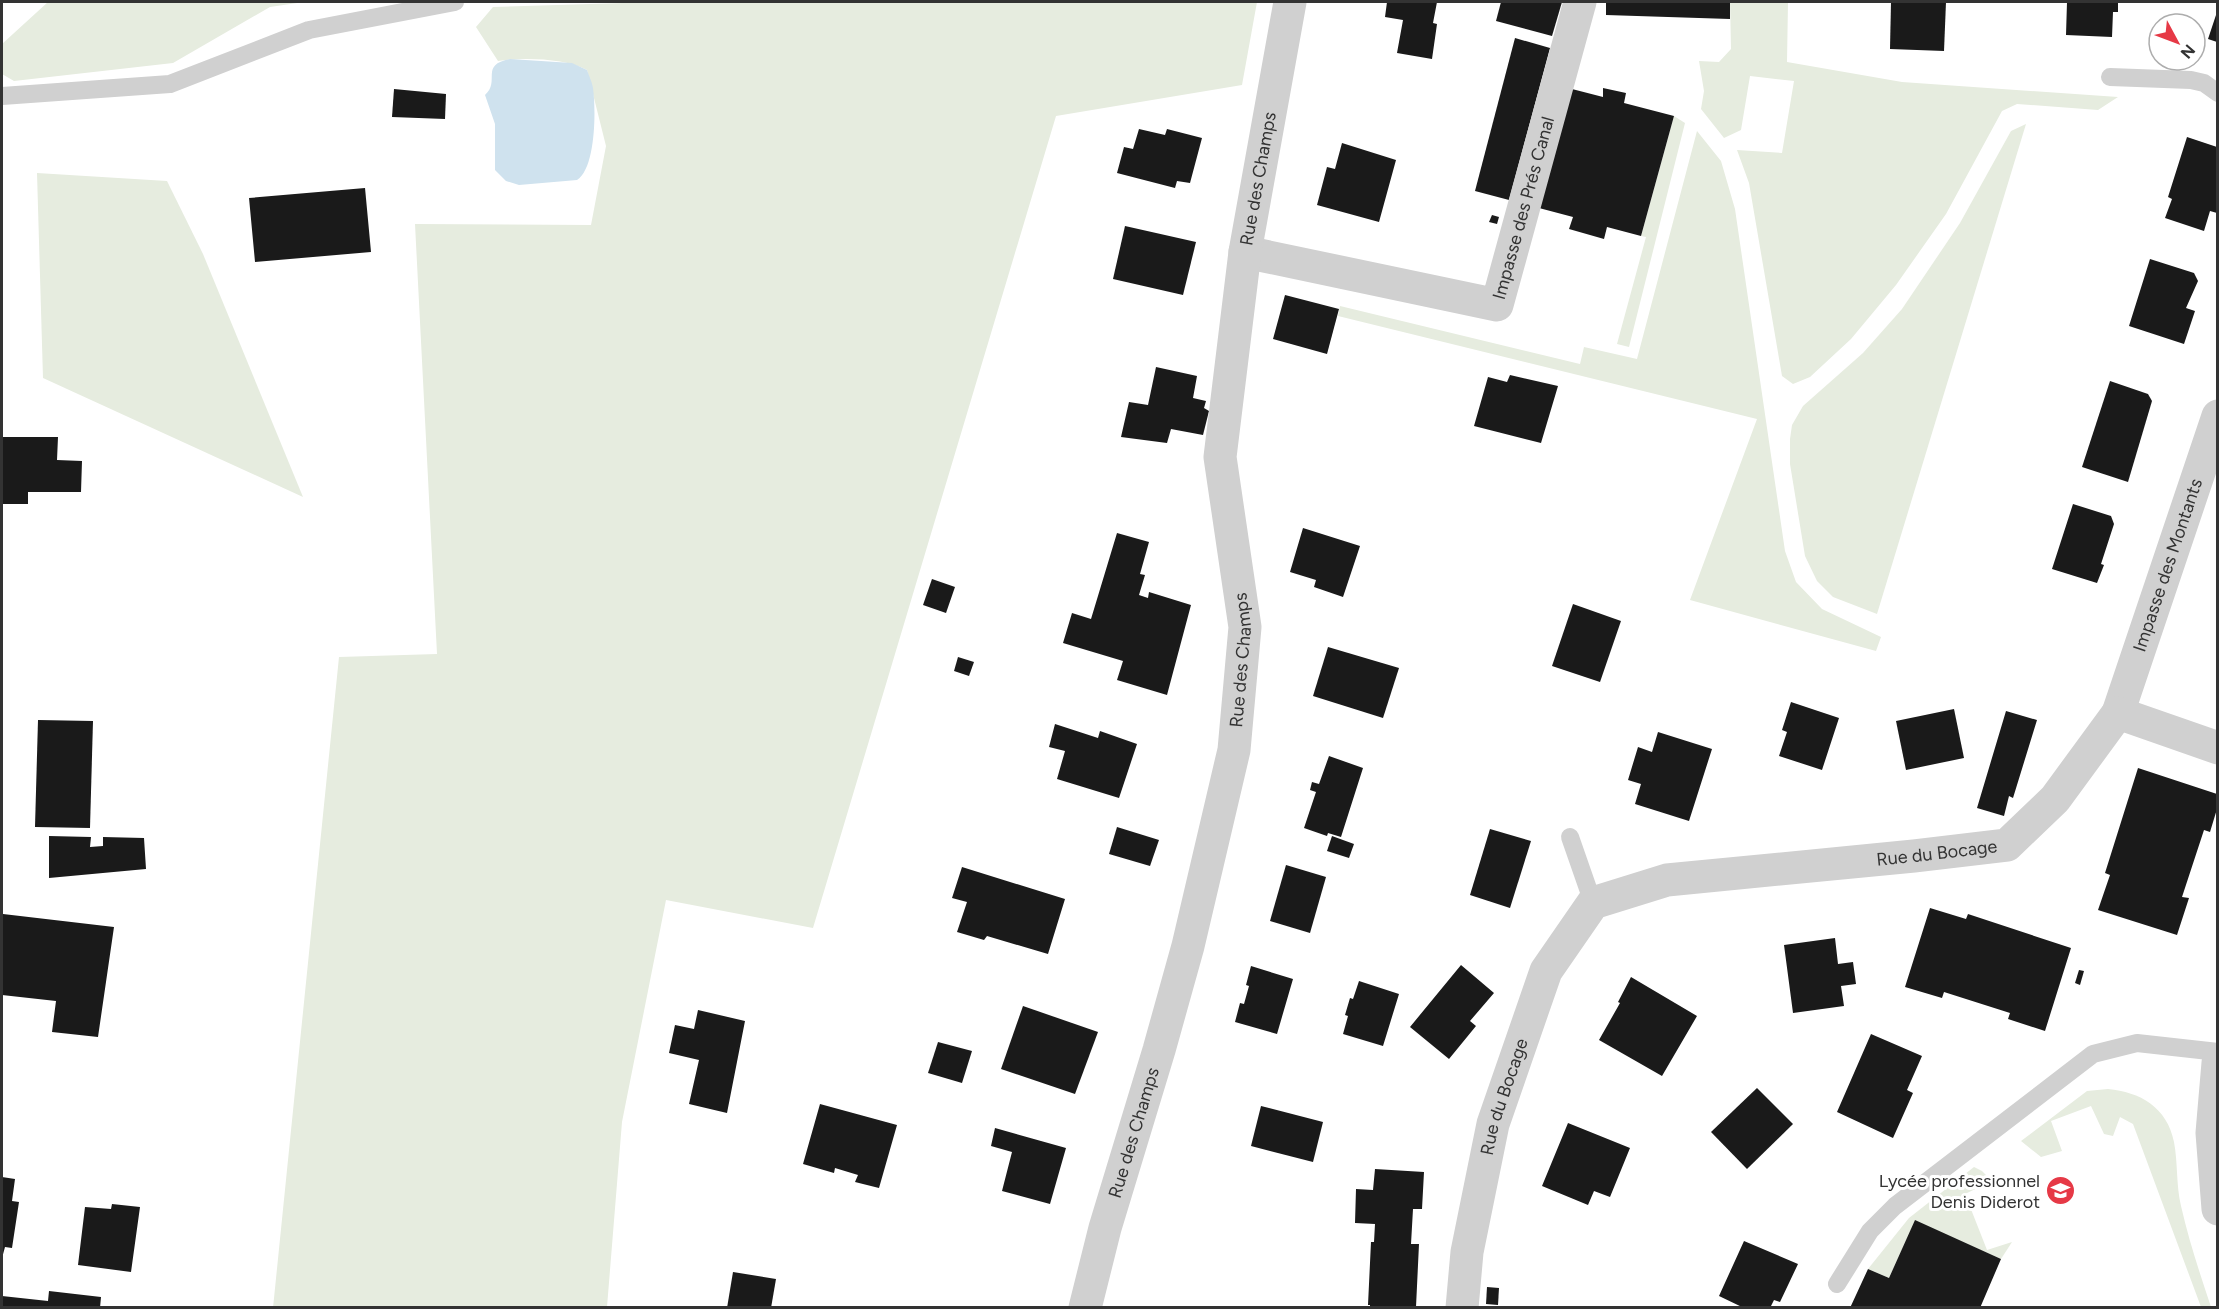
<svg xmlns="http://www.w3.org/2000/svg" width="2219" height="1309" viewBox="0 0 2219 1309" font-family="Figtree,sans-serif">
	<rect width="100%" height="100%" fill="#fff"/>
	<g fill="#e6ecdf">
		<polygon points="48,2 304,2 270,7 173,63 14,81 2,74 2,44"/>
		<path d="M656,2H1257L1242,85L1056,116L813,928L666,900L622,1122L607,1307L273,1308L339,657L437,654L415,224L591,225L606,146L587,70C566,58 522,57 498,61L476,27L493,7Z"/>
		<polygon points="1730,2 1788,2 1787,62 1902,82 2118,97 2098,110 2017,104 2002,111 1946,214 1896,285 1851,339 1810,377 1793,384 1782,376 1749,183 1737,150 1782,153 1794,81 1750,76 1741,130 1724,138 1701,109 1704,91 1699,61 1719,62 1731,49"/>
		<polygon points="1674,116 1685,123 1629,347 1617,344 1646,237 1641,236"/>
		<polygon points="2026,124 1877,614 1833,597 1817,581 1805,556 1790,464 1790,439 1792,425 1803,406 1863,353 1902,309 1960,223 2011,131"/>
		<polygon points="1697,131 1721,161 1735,209 1785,551 1796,582 1822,609 1881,637 1876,651 1690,600 1757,419 1338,316 1340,306 1580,364 1584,347 1637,359"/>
		<polygon points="37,173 167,181 203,254 303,497 43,378"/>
		<path d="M2108,1089C2140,1092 2167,1107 2174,1142C2178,1163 2176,1185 2181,1206C2189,1241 2200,1274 2211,1307H2201L2133,1124L2120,1117L2113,1136L2104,1134L2091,1106L2051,1121L2062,1151L2041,1157L2021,1141L2087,1091Z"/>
		<polygon points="1974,1167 1982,1171 1992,1181 1965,1194 1987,1250 2012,1242 2001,1259 1915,1221 1889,1278 1868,1269 1909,1218"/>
	</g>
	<path fill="#cfe2ee" d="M510,59L572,63L587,70C589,76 592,82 593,88C596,109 596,168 577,180L519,185L506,181L495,170V124L485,95C501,81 479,65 510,59Z"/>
	<g fill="#1a1a1a">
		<polygon points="1387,2 1437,2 1433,23 1437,24 1432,59 1397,53 1403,20 1385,17"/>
		<polygon points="1501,2 1562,2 1552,36 1496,21"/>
		<polygon points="1606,2 1730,2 1730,19 1606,15"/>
		<polygon points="1891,2 1946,2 1944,51 1890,49"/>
		<polygon points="2067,2 2118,2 2118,12 2113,12 2112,37 2066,35"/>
		<polygon points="2217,12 2217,42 2208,39"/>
		<polygon points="1515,38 1550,48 1509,200 1475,191"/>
		<polygon points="1603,88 1626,93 1624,103 1674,116 1641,236 1607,227 1604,239 1569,229 1573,217 1539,208 1572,89 1603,97"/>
		<polygon points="394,89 446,94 445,119 392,117"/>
		<polygon points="1139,129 1165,135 1167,129 1202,138 1190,183 1177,181 1175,188 1117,173 1124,147 1133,149"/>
		<polygon points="2187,137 2217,147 2217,213 2210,211 2204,231 2165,218 2172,199 2168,197"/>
		<polygon points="1342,143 1396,160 1379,222 1317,205 1327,167 1335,169"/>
		<polygon points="365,188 371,252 255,262 249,198"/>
		<polygon points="1492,215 1499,217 1497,224 1489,222"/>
		<polygon points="1125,226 1196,242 1183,295 1113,279"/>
		<polygon points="2150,259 2194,273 2198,281 2186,308 2195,311 2184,344 2129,326"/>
		<polygon points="1285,295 1339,309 1327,354 1273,339"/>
		<polygon points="1156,367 1197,376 1193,398 1206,401 1204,408 1209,411 1203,435 1171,429 1167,443 1121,437 1129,402 1148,405"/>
		<polygon points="1510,375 1558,386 1541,443 1474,426 1488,377 1507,382"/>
		<polygon points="2110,381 2148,394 2152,401 2128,482 2082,467"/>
		<polygon points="2,437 58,437 57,460 82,461 81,492 28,492 28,504 2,504"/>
		<polygon points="2073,504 2111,516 2114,524 2101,564 2104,565 2097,583 2052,569"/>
		<polygon points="1303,528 1360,546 1343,597 1314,587 1316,580 1290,572"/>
		<polygon points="1117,533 1149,542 1140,574 1145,575 1139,595 1148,598 1149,592 1191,605 1167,695 1117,680 1123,661 1063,643 1072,613 1091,619"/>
		<polygon points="932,579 955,587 946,613 923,605"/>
		<polygon points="1573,604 1621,621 1600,682 1552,666"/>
		<polygon points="1328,647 1399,668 1383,718 1313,696"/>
		<polygon points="958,657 974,662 969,676 954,671"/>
		<polygon points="1791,702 1839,718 1822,770 1779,756 1787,732 1782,730"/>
		<polygon points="1954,709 1964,758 1906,770 1896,721"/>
		<polygon points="2006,711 2037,720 2013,798 2009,796 2004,816 1977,808"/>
		<polygon points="38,720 93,721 90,828 35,827"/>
		<polygon points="1055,724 1098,738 1100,731 1137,744 1119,798 1057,779 1065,751 1049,747"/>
		<polygon points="1658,732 1712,749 1689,821 1635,804 1641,784 1628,780 1638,747 1652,752"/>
		<polygon points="1329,756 1363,768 1341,837 1328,833 1327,836 1304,828 1316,792 1310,790 1312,782 1319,784"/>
		<polygon points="2138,768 2217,794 2217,809 2210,832 2204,830 2182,897 2189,898 2177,935 2098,910 2110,875 2105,873"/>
		<polygon points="1117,827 1159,840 1150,866 1109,854"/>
		<polygon points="1490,829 1531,841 1510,908 1470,895"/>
		<polygon points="49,836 91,837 90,847 103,846 103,837 144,838 146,869 49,878"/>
		<polygon points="1332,836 1354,844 1349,858 1327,851"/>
		<polygon points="1286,865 1326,877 1310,933 1270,921"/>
		<polygon points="962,867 1065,899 1048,954 987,936 984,940 957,932 967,902 952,898"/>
		<polygon points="1930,908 1966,919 1968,914 2071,948 2045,1031 2008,1019 2010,1013 1944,992 1942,998 1905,987"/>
		<polygon points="3,914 114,927 98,1037 52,1032 56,1001 2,995"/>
		<polygon points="1835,938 1838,964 1853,962 1856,984 1841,986 1844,1006 1793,1013 1784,945"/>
		<polygon points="1461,965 1494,993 1470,1021 1476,1026 1449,1059 1410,1027"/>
		<polygon points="1251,966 1293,979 1277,1034 1235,1022 1240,1003 1244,1004 1249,986 1246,985"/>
		<polygon points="2079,970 2084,971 2080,985 2075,983"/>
		<polygon points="1631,977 1697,1016 1662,1076 1599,1040 1620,1003 1618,1002"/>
		<polygon points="1359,981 1399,994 1383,1046 1343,1034 1348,1016 1345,1015 1350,998 1353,999"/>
		<polygon points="1023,1006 1098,1032 1075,1094 1001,1069"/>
		<polygon points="698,1010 745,1021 727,1113 689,1104 699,1060 669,1053 675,1025 694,1029"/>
		<polygon points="1871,1034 1922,1056 1907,1090 1913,1093 1893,1138 1837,1112"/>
		<polygon points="938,1042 972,1051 962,1083 928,1073"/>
		<polygon points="1757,1088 1793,1124 1747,1169 1711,1132"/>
		<polygon points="820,1104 897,1125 879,1188 855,1182 858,1175 835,1168 834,1173 803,1164"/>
		<polygon points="1261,1106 1323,1122 1313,1162 1251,1146"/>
		<polygon points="1568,1123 1630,1148 1610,1197 1594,1191 1588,1205 1542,1186"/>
		<polygon points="995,1128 1066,1148 1050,1204 1002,1191 1012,1152 991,1146"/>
		<polygon points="1375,1169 1424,1172 1422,1209 1413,1209 1411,1244 1419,1244 1416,1307 1370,1308 1370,1305 1368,1305 1371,1242 1374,1242 1375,1224 1355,1223 1356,1189 1373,1190"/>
		<polygon points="2,1177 15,1179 12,1201 19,1202 12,1248 5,1247 2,1258"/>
		<polygon points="112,1204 140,1207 131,1272 78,1265 85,1207 111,1209"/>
		<polygon points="1915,1220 2001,1259 1980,1308 1850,1308 1868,1269 1889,1278"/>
		<polygon points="1744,1241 1798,1264 1780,1302 1774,1300 1770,1308 1744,1308 1719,1296"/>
		<polygon points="733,1272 776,1279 771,1308 727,1308"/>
		<polygon points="1487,1287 1499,1288 1498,1305 1486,1304"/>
		<polygon points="49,1291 101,1297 100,1308 2,1308 2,1296 48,1301"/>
	</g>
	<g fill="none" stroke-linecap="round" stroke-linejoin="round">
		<g stroke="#d0d0d0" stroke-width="18">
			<polyline points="2110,77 2191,80 2204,83 2218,93"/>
			<polyline points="2,96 170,84 309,30 455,2"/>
			<polyline points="1570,837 1593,903"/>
			<polyline points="1837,1284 1870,1231 1895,1206 2093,1054 2137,1043 2218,1052"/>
		</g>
		<g stroke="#d0d0d0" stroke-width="33">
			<path id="s1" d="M1245,252L1497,305L1580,2"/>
			<path id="s2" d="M2118,713L2218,416"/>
			<polyline points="2218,1063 2212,1133 2218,1209"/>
			<path id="s3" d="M1085,1308L1105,1228L1159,1050L1188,946L1234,750L1245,627L1220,457L1245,252L1290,2"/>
			<path id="s4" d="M1462,1308L1467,1252L1493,1124L1546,971L1593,903L1667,880L1914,856L2007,845L2055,799L2118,713L2218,748"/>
		</g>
	</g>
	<defs>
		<symbol id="school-disc" viewBox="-11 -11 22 22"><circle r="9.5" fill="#e63946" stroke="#fff"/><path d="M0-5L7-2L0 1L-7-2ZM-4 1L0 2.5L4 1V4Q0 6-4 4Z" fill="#fff"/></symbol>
	</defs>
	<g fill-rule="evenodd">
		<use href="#school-disc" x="2044" y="1174" width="33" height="33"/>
	</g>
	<g text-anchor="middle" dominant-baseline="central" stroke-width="6" stroke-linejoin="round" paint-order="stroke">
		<g font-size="18" fill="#333" stroke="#fff">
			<text stroke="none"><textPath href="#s3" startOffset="1154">Rue des Champs</textPath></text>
			<text stroke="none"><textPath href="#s1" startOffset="358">Impasse des Prés Canal</textPath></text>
			<text stroke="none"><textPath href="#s2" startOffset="156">Impasse des Montants</textPath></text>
			<text stroke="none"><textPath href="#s3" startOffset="668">Rue des Champs</textPath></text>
			<text stroke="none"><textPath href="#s4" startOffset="780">Rue du Bocage</textPath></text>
			<text stroke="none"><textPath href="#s4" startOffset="216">Rue du Bocage</textPath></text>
			<text stroke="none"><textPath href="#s3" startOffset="182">Rue des Champs</textPath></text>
		</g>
		<g font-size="18" fill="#333" stroke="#fff" text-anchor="end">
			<text x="2040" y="1181">Lycée professionnel<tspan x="2040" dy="21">Denis Diderot</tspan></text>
		</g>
	</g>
	<rect width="2219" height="1309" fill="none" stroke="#333333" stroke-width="6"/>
	<g transform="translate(2177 42) rotate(131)"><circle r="28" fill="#ffffff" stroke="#adadad" stroke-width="1.5"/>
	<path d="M0-4.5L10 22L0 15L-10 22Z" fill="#e63946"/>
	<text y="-9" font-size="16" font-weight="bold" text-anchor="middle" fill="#333333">N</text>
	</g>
</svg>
